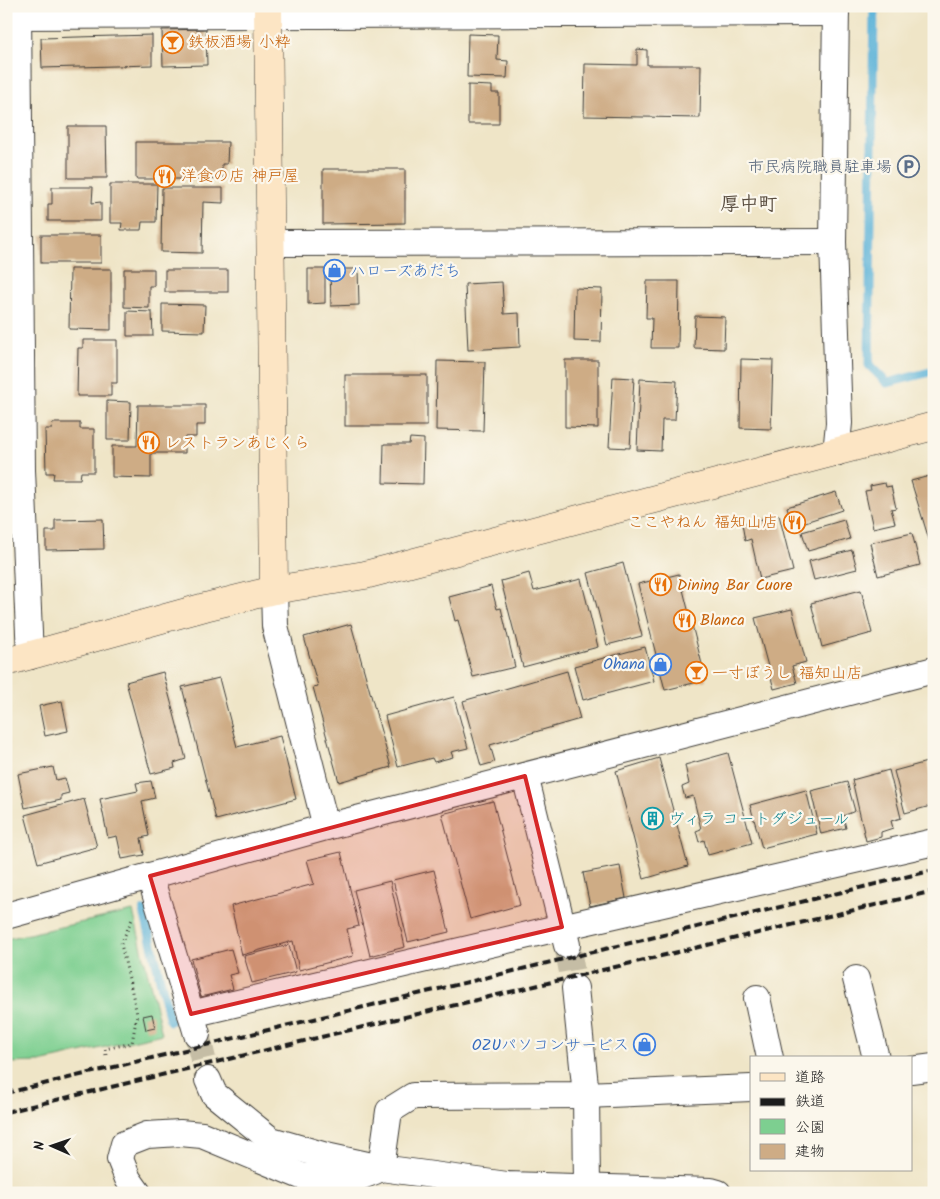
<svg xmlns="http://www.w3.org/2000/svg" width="940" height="1199" viewBox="0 0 940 1199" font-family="Kalam,'Klee One',sans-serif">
	<rect width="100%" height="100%" fill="#fbf7ec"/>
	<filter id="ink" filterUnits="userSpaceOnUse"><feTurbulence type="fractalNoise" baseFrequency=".02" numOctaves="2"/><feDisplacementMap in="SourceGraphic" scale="10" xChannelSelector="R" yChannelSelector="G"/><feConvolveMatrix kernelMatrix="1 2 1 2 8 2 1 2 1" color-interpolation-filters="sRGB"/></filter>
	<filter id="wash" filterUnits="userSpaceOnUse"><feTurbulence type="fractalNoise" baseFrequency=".0096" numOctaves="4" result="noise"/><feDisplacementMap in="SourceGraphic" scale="20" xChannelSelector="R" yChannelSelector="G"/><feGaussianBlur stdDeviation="1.12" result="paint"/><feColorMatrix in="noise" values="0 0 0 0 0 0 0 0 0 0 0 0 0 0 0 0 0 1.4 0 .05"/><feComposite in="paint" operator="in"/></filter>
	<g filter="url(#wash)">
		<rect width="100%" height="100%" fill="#efe5c7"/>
		<polygon fill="#7dcf90" stroke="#4c7656" points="133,911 162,1034 40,1062 6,1063 6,939"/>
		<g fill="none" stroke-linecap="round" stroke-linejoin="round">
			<g stroke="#5bb2d8" stroke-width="9">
				<polyline points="874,6 869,365 887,383 934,371"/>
				<polyline points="144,911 170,1021"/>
			</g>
		</g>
		<g id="blocks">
			<g fill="#ceac85">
				<polygon points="206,29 207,65 163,66 162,30"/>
				<polygon points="468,34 498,35 497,60 508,61 507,78 467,77"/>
				<polygon points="152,35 152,65 42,68 41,38"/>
				<polygon points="637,49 647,50 647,65 701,65 700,118 584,116 585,64 637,65"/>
				<polygon points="468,85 492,86 492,93 499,93 499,124 468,124"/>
				<polygon points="68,126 106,126 107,178 68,178"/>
				<polygon points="136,142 228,142 227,164 222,164 222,179 136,179"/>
				<polygon points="323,169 405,169 405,223 323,224"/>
				<polygon points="110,184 157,184 156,222 142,222 141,230 121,230 122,223 110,223"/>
				<polygon points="52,187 93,187 92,203 101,202 101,221 48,221 48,204 52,204"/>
				<polygon points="162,188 223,188 223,203 203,202 202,253 161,252"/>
				<rect x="41" y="235" width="60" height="28"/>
				<polygon points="70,269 111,269 111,330 69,329"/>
				<polygon points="124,269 154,269 154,286 149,286 149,308 124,307"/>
				<polygon points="308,269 325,269 325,303 308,304"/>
				<polygon points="330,269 358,269 359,305 331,306"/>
				<rect x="165" y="270" width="63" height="22"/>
				<polygon points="647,281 679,281 678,348 651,348 652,318 646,318"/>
				<polygon points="502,282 504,314 519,313 520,347 468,350 465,284"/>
				<polygon points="575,288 602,289 601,342 574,341"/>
				<polygon points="162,304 205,305 204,332 162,331"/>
				<polygon points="127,311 152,312 153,336 127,336"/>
				<polygon points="695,316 725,317 724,349 694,348"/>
				<polygon points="83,340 117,340 117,383 111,383 111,396 77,396 78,348 83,348"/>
				<polygon points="741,359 773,360 771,429 740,428"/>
				<polygon points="565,360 598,360 598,428 565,427"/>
				<polygon points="437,361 485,362 483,431 436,430"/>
				<rect x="345" y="375" width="82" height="51"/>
				<polygon points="613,377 634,378 630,448 609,447"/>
				<polygon points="640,379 677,381 675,420 662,420 661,451 637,450"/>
				<polygon points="107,401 131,402 130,440 107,440"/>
				<polygon points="138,405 205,405 205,425 196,425 196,437 185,437 185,453 151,453 151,478 112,477 112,446 137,446"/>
				<polygon points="53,423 80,423 80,429 94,429 94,472 81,472 80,479 53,479 54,473 46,473 45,429 52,429"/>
				<polygon points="410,438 424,439 423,484 383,483 384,444 409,444"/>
				<polygon points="933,475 934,478 934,545 931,546 911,481"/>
				<polygon points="885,483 886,487 891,486 896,508 891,509 895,523 873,528 865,491 871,490 870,486"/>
				<polygon points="836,492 842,510 793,526 787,507"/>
				<polygon points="779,515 793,571 760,579 751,539 745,541 742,524"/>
				<polygon points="103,519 104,549 46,550 46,531 55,531 55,520"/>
				<polygon points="844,520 850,539 808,551 802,532"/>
				<polygon points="912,533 920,565 878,576 870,543"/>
				<polygon points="852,550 857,569 814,580 809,561"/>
				<polygon points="623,563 642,636 607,645 588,573"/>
				<polygon points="529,573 534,591 581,579 598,647 523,667 501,581"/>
				<polygon points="679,574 706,680 665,690 638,584"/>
				<polygon points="491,586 497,609 501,608 515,667 473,677 458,620 455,621 449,597"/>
				<polygon points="861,590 872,633 822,647 811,603"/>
				<polygon points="792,609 806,662 792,666 797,683 774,689 755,618"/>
				<polygon points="351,624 391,767 339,782 313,687 318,686 304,637"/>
				<polygon points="645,647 654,681 583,700 574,666"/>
				<polygon points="567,671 580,719 490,745 495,762 481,766 463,701"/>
				<polygon points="163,672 186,759 174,763 175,768 151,774 126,682"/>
				<polygon points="219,678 237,747 280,736 296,799 216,820 182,687"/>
				<polygon points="454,697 468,748 451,752 453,757 434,762 432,758 398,767 385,716"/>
				<polygon points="62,701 68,731 45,736 39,706"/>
				<polygon points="728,753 752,843 708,855 704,840 699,842 696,831 701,829 693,796 685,798 682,787 689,784 685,765"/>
				<polygon points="659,758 688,866 644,879 616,771"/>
				<polygon points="927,762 934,790 934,805 905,813 894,771"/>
				<polygon points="53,767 56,780 65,778 69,793 61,795 61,800 25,808 18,774"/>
				<polygon points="889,770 901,818 891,821 893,828 881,832 881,837 866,841 852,780"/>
				<polygon points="151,781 155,798 142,801 149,836 141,838 144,855 122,859 117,836 108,838 100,799 138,791 136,783"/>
				<polygon points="847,782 855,811 843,816 846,828 821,834 811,791"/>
				<polygon points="806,790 817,834 762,848 750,805"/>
				<polygon points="84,799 97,847 38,863 25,815"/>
				<polygon points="493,801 520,905 470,919 442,814"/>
				<polygon points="341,852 359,926 347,929 353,956 299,970 293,941 242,955 231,906 314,884 307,860"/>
				<polygon points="620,866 626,898 590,906 583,873"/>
				<polygon points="434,870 449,932 408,942 393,880"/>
				<polygon points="390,881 405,947 370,956 354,890"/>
				<polygon points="289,945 296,972 252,983 244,956"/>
				<polygon points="231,949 238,973 229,975 233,989 201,997 191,959"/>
				<polygon points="152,1014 155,1028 146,1030 143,1016"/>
			</g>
		</g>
	</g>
	<g filter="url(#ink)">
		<use href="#blocks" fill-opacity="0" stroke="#3c3a36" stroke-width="1"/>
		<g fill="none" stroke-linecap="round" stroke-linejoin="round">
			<g stroke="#c5bda5" stroke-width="26" stroke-dasharray="26 13" stroke-linecap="butt">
				<polyline points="567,945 575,988"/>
				<polyline points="197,1034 208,1080"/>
			</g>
			<defs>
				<g id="street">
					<polyline points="18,6 22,470 30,656"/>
					<polyline points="836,6 833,242 839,423 836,453"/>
					<polyline points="6,16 836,13"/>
					<polyline points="270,243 833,242"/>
					<polyline points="274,590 275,626 326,827"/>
					<polyline points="525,776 567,945"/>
					<polyline points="150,876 197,1034"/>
					<polyline points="6,916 326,827 934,670"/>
					<polyline points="856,979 876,1058"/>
					<polyline points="575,988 586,1095 587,1187"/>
					<polyline points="757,998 770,1058"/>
					<polyline points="191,1014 562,927 934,842"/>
					<polyline points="911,1070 934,1067"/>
					<polyline points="208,1080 214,1094 271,1140 326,1156 381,1168 507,1185 711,1191 718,1193"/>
					<polyline points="381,1168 389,1111 413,1096 586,1095 751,1088"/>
					<polyline points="138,1193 128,1179 120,1159 124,1144 147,1135 180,1133 202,1135 301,1176 354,1179 375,1171"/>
				</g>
				<g id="secondary">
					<polyline points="268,6 274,590"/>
					<polyline points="6,662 205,607 274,590 365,575 934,426"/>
				</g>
			</defs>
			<use href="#street" stroke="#3c3a36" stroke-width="28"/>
			<use href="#secondary" stroke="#3c3a36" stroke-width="29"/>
			<polyline stroke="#3c3a36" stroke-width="3" stroke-dasharray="1 4" stroke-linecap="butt" points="106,1055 105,1049 132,1043 137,1014 121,944 133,917"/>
			<use href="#street" stroke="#fff" stroke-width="26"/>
			<use href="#secondary" stroke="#fce5c4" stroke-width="28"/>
			<g stroke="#1c1c1c" stroke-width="4" stroke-dasharray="8 4" stroke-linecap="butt">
				<polyline points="6,1093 934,870"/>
				<polyline points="6,1112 934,891"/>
			</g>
		</g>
	</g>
	<path fill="#d62828" fill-opacity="0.2" stroke="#d62828" stroke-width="4" stroke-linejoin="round" d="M525,776L562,927L191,1014L150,876Z"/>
	<defs>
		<symbol id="bar-ring" viewBox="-11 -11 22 22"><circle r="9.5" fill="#fbf7ec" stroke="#e8710a" stroke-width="1.5"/><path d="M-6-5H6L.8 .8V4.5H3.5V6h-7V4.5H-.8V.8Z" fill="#e8710a"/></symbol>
		<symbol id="parking-ring" viewBox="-11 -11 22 22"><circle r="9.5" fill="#fbf7ec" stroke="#5c6f8a" stroke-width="1.5"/><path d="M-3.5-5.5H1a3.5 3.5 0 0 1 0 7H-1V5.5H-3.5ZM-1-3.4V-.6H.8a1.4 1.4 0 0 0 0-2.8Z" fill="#5c6f8a"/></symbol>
		<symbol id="restaurant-ring" viewBox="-11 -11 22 22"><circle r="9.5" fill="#fbf7ec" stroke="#e8710a" stroke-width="1.5"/><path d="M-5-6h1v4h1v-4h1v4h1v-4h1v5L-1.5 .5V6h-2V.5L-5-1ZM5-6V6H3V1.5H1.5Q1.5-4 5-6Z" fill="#e8710a"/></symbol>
		<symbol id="shop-ring" viewBox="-11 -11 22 22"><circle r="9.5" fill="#fbf7ec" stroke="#3f7fe0" stroke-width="1.5"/><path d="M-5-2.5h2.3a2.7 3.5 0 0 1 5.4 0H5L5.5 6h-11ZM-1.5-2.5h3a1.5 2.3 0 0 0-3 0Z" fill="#3f7fe0"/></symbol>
		<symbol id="building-ring" viewBox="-11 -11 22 22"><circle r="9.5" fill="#fbf7ec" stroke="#0f9aa8" stroke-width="1.5"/><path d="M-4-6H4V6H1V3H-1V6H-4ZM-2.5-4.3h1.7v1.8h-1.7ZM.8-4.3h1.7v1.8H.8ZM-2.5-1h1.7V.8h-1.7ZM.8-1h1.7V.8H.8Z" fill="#0f9aa8"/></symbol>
	</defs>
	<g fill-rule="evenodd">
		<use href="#bar-ring" x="160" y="30" width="25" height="25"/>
		<use href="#parking-ring" x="896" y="154" width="25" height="25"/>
		<use href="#restaurant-ring" x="152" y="164" width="25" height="25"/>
		<use href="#shop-ring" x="322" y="258" width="25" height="25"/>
		<use href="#restaurant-ring" x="136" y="430" width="25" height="25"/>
		<use href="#restaurant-ring" x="782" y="510" width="25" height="25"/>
		<use href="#restaurant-ring" x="648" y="572" width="25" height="25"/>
		<use href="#restaurant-ring" x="672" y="608" width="25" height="25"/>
		<use href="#shop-ring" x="648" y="652" width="25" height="25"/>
		<use href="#bar-ring" x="684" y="660" width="25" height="25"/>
		<use href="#building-ring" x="640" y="806" width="25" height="25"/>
		<use href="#shop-ring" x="632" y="1032" width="25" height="25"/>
	</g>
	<g text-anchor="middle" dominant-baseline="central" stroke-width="4.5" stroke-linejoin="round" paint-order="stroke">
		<g font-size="16" fill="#c56008" stroke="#fbf7ec" text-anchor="start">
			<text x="188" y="42">鉄板酒場 小粋</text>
			<text x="181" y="176">洋食の店 神戸屋</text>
			<text x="165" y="443">レストランあじくら</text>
			<text x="778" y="522" text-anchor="end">ここやねん 福知山店</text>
			<text x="677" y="585">Dining Bar Cuore</text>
			<text x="700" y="620">Blanca</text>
			<text x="712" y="673">一寸ぼうし 福知山店</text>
		</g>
		<g font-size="16" fill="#4e5e75" stroke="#fbf7ec" text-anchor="end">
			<text x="892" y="167">市民病院職員駐車場</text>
		</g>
		<g font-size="16" fill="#366cbe" stroke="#fbf7ec" text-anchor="end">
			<text x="350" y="271" text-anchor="start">ハローズあだち</text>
			<text x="645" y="664">Ohana</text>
			<text x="629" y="1045">OZUパソコンサービス</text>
		</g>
		<g font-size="16" fill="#0d838f" stroke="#fbf7ec" text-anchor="start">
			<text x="668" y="819">ヴィラ コートダジュール</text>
		</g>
		<g font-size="19" font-weight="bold" fill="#5a4e41" stroke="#fbf7ec">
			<text x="749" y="205">厚中町</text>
		</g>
	</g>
	<rect width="940" height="1199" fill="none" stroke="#fbf7ec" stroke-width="25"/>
	<rect x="750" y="1056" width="162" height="115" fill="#fbf7ec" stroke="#a29f99"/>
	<rect x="760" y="1073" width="25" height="8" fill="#fce5c4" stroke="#a29f99"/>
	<text x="795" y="1082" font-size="15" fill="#1c1c1c">道路</text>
	<rect x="760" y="1098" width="25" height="8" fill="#1c1c1c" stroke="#a29f99"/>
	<text x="795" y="1106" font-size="15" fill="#1c1c1c">鉄道</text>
	<rect x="760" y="1119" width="25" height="15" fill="#7dcf90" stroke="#a29f99"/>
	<text x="795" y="1132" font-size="15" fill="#1c1c1c">公園</text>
	<rect x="760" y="1144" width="25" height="15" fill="#ceac85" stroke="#a29f99"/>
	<text x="795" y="1156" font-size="15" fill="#1c1c1c">建物</text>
	<g transform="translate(52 1146) rotate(272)" stroke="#fbf7ec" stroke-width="4" paint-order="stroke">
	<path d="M0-4L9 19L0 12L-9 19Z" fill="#1c1c1c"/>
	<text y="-8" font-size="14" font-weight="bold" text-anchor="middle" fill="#1c1c1c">N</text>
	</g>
</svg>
